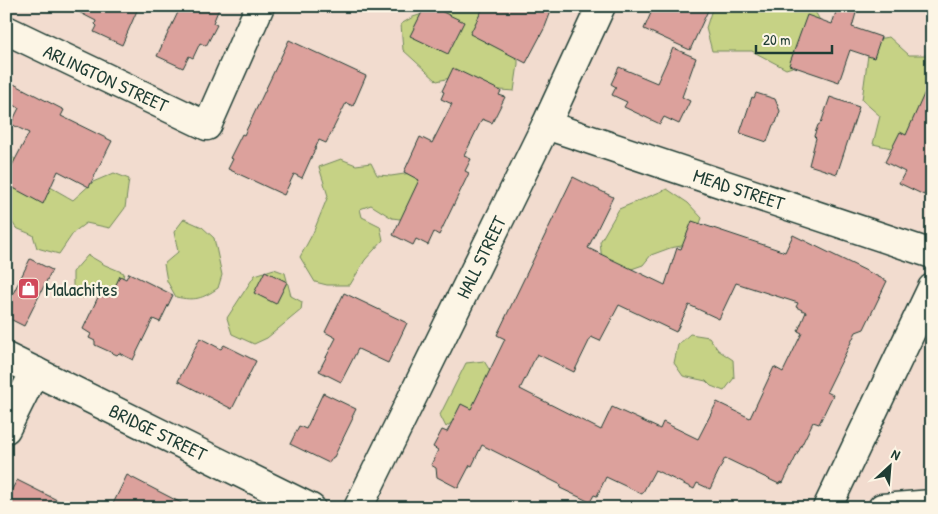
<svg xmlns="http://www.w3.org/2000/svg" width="938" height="514" viewBox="0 0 938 514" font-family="'Patrick Hand',sans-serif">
	<rect width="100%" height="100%" fill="#f2dccf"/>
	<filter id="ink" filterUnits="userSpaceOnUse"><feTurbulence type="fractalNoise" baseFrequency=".02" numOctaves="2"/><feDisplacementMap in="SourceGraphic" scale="10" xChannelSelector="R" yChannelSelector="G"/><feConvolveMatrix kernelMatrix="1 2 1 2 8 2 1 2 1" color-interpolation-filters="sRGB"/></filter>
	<g filter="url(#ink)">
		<g fill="#c6d285" stroke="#72885c">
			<polygon points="438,6 479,6 480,8 492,13 518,48 518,64 514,91 487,89 455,77 437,81 403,50 401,24 413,17 438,9"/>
			<polygon points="713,6 812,6 822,24 805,63 786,69 752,51 712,51 706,28"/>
			<polygon points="889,37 909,55 932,55 932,110 891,148 873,144 880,116 862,100 870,40"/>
			<polygon points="6,152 45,184 73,200 93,182 114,173 129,179 125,208 110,228 86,223 74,232 59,254 37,248 33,235 16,228 6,213"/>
			<polygon points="341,159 356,165 371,163 377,175 391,176 411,173 425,182 407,220 392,218 371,205 360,209 362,217 380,226 383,240 365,260 350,285 327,285 315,282 300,257 313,233 328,196 319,167"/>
			<polygon points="667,189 688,203 702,218 692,244 670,248 651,255 643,265 620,273 602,261 600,242 619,209"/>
			<path d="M184,219L202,227L214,238L222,275L218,288C202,299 195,301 176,297L167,281L164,264L178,252L174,232Z"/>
			<polygon points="88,255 105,265 124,273 122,282 102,294 82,298 73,289 73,272"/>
			<polygon points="274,269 285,273 291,296 302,302 301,310 267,338 254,344 232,334 227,318 255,275"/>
			<polygon points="690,334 709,337 718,350 733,360 734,378 724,391 711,386 706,381 683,376 674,363 678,345"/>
			<polygon points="484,361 497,382 506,420 466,411 446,427 440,415 466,363"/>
		</g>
		<g fill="#dca19c" stroke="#1f3d34" fill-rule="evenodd">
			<polygon points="67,6 139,6 122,45 94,32 97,26 95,24 96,21"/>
			<polygon points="181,6 220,6 213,23 217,25 206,46 200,43 193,58 189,56 183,68 157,56"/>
			<polygon points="425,6 430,6 464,22 448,54 410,36"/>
			<polygon points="484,6 553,6 545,27 526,63 470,34"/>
			<polygon points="654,6 710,6 690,50 644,29"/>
			<polygon points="838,6 858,6 852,27 881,37 874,58 850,50 839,82 789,65 807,15 832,24"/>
			<polygon points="289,40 366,76 353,106 346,103 326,143 319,140 302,178 294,174 284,195 228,169 233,159 230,158 242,134 244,135"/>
			<polygon points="673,48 696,58 682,97 690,101 679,124 664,117 660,124 624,107 627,102 612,95 616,87 611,84 619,67 657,83"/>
			<polygon points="453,68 501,91 499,95 505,97 492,123 482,119 464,156 471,159 465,171 469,173 439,235 434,232 428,245 416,239 413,245 393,235 419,180 404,172 420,137 432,143 452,104 441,99 444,92 442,91"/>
			<polygon points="932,76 932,180 924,195 899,183 905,172 885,162 900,132 906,135"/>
			<polygon points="6,80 64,110 61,116 112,141 89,187 58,171 43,204 6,184 6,177 29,133 11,124 19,108 6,101"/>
			<polygon points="756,93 775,99 780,111 776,123 773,125 767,142 740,133 752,97 754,98"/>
			<polygon points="830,97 859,107 837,174 809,165 816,138 814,136 818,125 821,123"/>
			<path d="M573,177L613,197L588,248L665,285L677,248L681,249L692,221L785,252L793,235L887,281L864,329L856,332L827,391V392L833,395L819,424L813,422L783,483L780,482L779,484L725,458L710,489L697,483L694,489L655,470L642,494L606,477L597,496L594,495L590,502L560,488L561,485L482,445L472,466L470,465L458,488L437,477L436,468L431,465L438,450L433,447L442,430L447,432L461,404L471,409L505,339L497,335ZM736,283L798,303L796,307L806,312L798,331L802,333L783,372L774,367L750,418L717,402L698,439L663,422L660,429L612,407L601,430L520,389L537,354L574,372L591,337L600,341L619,305L676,332L689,305L719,319Z"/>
			<polygon points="30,259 52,270 24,326 6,317 6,308"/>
			<polygon points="265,271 287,282 276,304 254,293"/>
			<polygon points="129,273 173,295 160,322 153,319 133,360 119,353 117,355 95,345 95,341 89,338 91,334 83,329 99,295 104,297 108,289 113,291 120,276 126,279"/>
			<polygon points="344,293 407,323 388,363 358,349 341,382 319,371 336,338 325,332"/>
			<polygon points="200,338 221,349 224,345 256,361 232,409 178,381"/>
			<polygon points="323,393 356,409 352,417 353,418 334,457 333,457 329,463 290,444 299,426 306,429"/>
			<polygon points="127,475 191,508 111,508"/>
			<polygon points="17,480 73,508 6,508 6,500"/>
		</g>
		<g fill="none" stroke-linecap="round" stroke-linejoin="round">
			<defs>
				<g id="street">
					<polyline points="6,30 207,126 260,6"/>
					<polyline points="546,125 932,254"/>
					<polyline points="6,429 35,371"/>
					<polyline points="358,508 546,125 601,6"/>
					<polyline points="882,508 932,504"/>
				</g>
				<g id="secondary">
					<polyline points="6,357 311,508"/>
					<polyline points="827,508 932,288"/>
				</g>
			</defs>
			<use href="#street" stroke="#1f3d34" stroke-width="31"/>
			<use href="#secondary" stroke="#1f3d34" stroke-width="31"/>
			<use href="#street" stroke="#fcf5e5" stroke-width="28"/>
			<use href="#secondary" stroke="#fcf5e5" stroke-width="28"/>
		</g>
	</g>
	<defs>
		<symbol id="shop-square" viewBox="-11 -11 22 22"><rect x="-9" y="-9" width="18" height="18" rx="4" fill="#d1495b" stroke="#fcf5e5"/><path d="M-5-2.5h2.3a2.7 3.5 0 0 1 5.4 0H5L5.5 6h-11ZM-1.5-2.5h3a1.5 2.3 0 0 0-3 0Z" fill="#fff"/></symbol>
	</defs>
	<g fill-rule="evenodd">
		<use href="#shop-square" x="16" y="276" width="25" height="25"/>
	</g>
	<g text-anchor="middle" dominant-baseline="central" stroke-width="4.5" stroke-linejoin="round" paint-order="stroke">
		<g font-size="19" fill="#1f3d34" stroke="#fcf5e5">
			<text transform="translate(106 78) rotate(25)">ARLINGTON STREET</text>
			<text transform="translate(739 189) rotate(18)">MEAD STREET</text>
			<text transform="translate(481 257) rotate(-64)">HALL STREET</text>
			<text transform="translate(158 432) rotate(26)">BRIDGE STREET</text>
		</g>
		<g font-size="19" fill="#1f3d34" stroke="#fcf5e5" text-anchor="start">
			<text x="45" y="289">Malachites</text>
		</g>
	</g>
	<rect width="938" height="514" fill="none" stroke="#fcf5e5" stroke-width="25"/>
	<rect x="12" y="12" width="913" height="489" fill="none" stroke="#1f3d34" stroke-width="2" filter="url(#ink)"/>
	<g transform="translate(890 466) rotate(26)" stroke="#fcf5e5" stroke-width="4" paint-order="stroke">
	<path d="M0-4L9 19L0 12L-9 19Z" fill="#1f3d34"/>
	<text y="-8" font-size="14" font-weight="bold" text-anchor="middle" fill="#1f3d34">N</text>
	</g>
	<path d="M756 45v8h76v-8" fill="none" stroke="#1f3d34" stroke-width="2.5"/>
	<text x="763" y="45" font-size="15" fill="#1f3d34" stroke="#fcf5e5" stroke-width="4" paint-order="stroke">20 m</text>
</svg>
